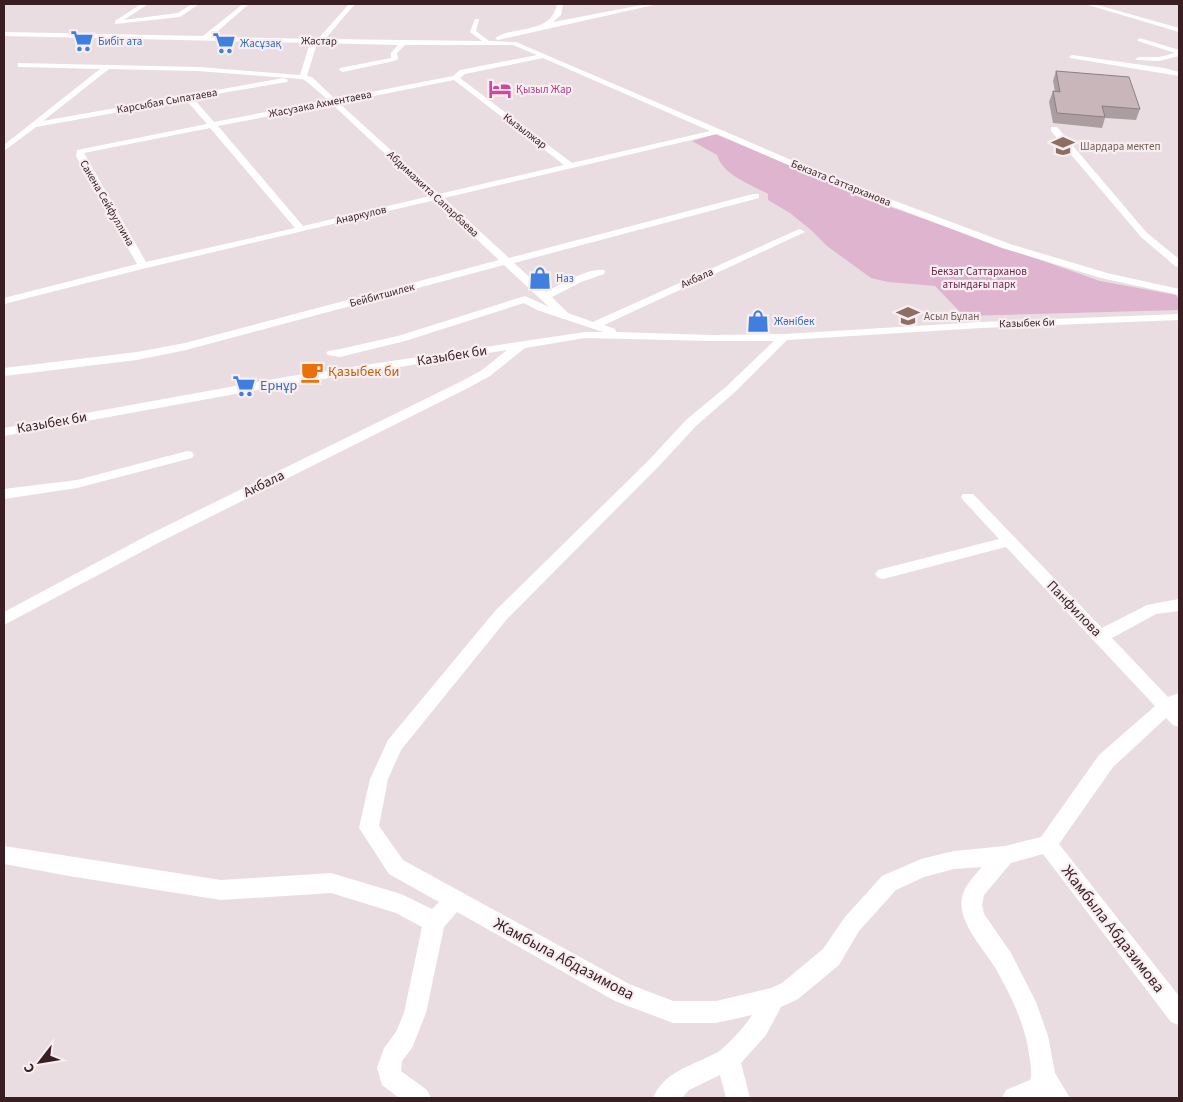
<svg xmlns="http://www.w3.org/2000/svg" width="1183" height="1102" viewBox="0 0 1183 1102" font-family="'Source Sans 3',sans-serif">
	<rect width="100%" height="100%" fill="#eadde2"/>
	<path fill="#deb4ce" d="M715,134L879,203L1100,281L1176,295L1179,301V310L964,316L935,286L888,282L871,278L827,246L811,230L790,213L768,200V194C750,184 723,175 717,155L692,141Z"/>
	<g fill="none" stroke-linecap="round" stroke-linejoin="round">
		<g fill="#fff" fill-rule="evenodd">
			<polygon points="141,4 148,4 124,20 178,13 192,4 199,4 180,17 115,24 115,21"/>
			<path d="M243,4H249L211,37L318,39L349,4H355L325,39L482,41L470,32L475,19H479L476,31L489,41L516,42L831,177L1010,244L1107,273L1179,289V295L1101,278L1002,248L825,181L717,134L444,198L509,258L753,194H759V198L514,263L546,292C559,285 589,267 604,270L605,272L604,274L581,282L552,297L568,313L593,322L797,230L800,229L805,232L604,325L615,329L616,332L711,335L784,334L981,322L1179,314V320L981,328L787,340L735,392L696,426L659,466L507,619L401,750L388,779L379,826L403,860L629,984L673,1001H716L771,988L782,983L823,949L845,917L882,876L921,859L954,851L1005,846L1041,837L1099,755L1155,706L1006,547L883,579L878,578L875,574L878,570L999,539L963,500L961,497L963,494H973L1102,628L1147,605L1179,599V611L1156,614L1112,638L1168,697L1179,693V727L1173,725L1166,718L1113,767L1059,844L1179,996V1025L1171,1022L1043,854L1011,863L984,895L982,905L984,914L1011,953L1036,1002L1048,1036L1055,1073L1070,1098H1002L1006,1090L1030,1080C1033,1073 1030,1063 1029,1054C1025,1024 1011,996 996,969C985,950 957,922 962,898C964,886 974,876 982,867L954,869L924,877L896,890L859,931L839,965L798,999L781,1007L766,1035L741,1063L750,1098H726L720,1075L689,1090L682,1098H653C664,1071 694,1065 718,1052C727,1046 747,1024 752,1015L716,1023H673L615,1001L457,912L444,927L426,1013L412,1048L402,1061L401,1071L427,1090L431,1098H399L382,1085L377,1068L384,1048L396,1032L404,1013L422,927L396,913L331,893L221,900L69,876L4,864V846L221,880L331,873L401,894L432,909L439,902L389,874L359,828L370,779L388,740L495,611L649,460L686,420L727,386L774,341H711L585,338L525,348L490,376L468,388L160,542L4,625V612L150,534L460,382L482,370L507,350L285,385L4,436V428L285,377L585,332H603L537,310L524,303L405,341L340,357L328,355L326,353L328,351L340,349L398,336L525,296L549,307L504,265L186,350L137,360L4,376V368L137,352L185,343L499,260L435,200L146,268L4,304V298L137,264L76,156L77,150L207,124L186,100L36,127L4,151V145L100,69L21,67H18V63L198,67L300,75L310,43L4,36V32L203,36ZM317,43L398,45L391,53V58L340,68L339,70L343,72L394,61L398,59L397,53L405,45H513L537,55L460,70L453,76L335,99L312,77L307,76ZM543,58L710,131L572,163L460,78L465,74ZM109,69L198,71L302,79L306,81L328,100L214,122L193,98L287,82L288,80L284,78L43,121ZM454,80L564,165L439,194L339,103ZM332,104L430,196L303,226L218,126ZM210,128L295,228L146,262L84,153Z"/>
			<path d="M557,4H563L561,15L553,22L647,4H658L498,40L495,38C515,25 551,35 557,4Z"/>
			<polygon points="1085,4 1094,4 1179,28 1179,32"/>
			<polygon points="1140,38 1179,50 1179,56 1159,61 1137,60 1135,59 1139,57 1159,57 1175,53 1138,41 1137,40"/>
			<polygon points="1072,55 1164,68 1179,72 1179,76 1070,58 1069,57"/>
			<polygon points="1051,127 1057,127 1147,233 1179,259 1179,267 1175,266 1141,237 1051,131"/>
			<polygon points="187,451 192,452 194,455 192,458 77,488 4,499 4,489 77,480"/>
		</g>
	</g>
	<polygon fill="#ac9da1" points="1056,71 1140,109 1136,120 1105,118 1102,128 1053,123 1049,102 1053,91 1055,92 1053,81"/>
	<polygon fill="#c8b6bb" stroke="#8c7f83" points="1056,71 1129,77 1140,109 1102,106 1105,117 1057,113 1053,91 1060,92"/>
	<defs>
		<symbol id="supermarket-bare" viewBox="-9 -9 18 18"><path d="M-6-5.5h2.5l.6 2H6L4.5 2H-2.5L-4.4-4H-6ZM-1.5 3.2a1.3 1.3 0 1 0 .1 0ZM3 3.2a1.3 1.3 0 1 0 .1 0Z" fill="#3f7fe0" stroke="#f7eef1" stroke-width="2.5" paint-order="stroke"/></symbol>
		<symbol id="hotel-bare" viewBox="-9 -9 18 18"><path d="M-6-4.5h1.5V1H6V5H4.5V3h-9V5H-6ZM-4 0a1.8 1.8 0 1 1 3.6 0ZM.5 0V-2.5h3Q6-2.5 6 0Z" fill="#d1479c" stroke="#f7eef1" stroke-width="2.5" paint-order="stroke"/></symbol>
		<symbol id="school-bare" viewBox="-9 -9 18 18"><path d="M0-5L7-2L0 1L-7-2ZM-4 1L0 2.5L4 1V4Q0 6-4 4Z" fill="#8d6e63" stroke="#f7eef1" stroke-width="2.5" paint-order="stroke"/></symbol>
		<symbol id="shop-bare" viewBox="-9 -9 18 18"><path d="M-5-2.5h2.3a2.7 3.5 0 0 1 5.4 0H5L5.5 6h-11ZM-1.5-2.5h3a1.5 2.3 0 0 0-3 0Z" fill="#3f7fe0" stroke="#f7eef1" stroke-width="2.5" paint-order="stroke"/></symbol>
		<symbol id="cafe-bare" viewBox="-9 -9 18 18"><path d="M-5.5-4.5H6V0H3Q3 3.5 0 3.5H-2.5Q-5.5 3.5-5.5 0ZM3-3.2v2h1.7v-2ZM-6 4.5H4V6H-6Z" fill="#e8710a" stroke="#f7eef1" stroke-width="2.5" paint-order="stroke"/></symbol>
	</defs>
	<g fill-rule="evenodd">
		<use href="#supermarket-bare" x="66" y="25" width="32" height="32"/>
		<use href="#supermarket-bare" x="208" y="27" width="32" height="32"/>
		<use href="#hotel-bare" x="484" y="73" width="32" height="32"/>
		<use href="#school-bare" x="1047" y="130" width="32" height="32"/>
		<use href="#shop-bare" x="524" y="262" width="32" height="32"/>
		<use href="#school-bare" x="892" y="300" width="32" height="32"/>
		<use href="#shop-bare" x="742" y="305" width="32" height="32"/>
		<use href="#cafe-bare" x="296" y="356" width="32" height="32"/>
		<use href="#supermarket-bare" x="228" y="370" width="32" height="32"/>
	</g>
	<g text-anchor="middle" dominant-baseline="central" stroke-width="4.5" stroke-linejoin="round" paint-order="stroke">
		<g font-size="11" fill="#366cbe" stroke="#f7eef1" text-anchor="start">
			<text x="98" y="41">Бибіт ата</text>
			<text x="240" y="43">Жасұзақ</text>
			<text x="556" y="278">Наз</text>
			<text x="774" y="321">Жәнібек</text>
		</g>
		<g font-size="11" fill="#3b1e22" stroke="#f7eef1">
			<text transform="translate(319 41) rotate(1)">Жастар</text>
			<text transform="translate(167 101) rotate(-10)">Карсыбая Сыпатаева</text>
			<text transform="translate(320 104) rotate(-11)">Жасузака Ахментаева</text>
			<text transform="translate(525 131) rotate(37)">Кызылжар</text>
			<text transform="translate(841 183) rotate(22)">Бекзата Саттарханова</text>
			<text transform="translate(433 194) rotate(43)">Абдимажита Сапарбаева</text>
			<text transform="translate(107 203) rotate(60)">Сакена Сейфуллина</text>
			<text transform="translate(361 215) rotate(-13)">Анаркулов</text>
			<text transform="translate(697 278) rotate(-24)">Акбала</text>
			<text transform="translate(382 295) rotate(-15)">Бейбитшилек</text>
			<text transform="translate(1027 323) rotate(-2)">Казыбек би</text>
		</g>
		<g font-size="11" fill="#b23c85" stroke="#f7eef1" text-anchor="start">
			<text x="516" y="89">Қызыл Жар</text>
		</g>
		<g font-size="11" fill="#785e54" stroke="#f7eef1" text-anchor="start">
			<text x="1080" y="146">Шардара мектеп</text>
			<text x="924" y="316">Асыл Бұлан</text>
		</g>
		<g font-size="11" fill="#74264d" stroke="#f7eef1">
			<text x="979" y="271">Бекзат Саттарханов<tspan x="979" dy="13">атындағы парк</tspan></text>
		</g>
		<g font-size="14" fill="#3b1e22" stroke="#f7eef1">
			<text transform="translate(452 356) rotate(-9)">Казыбек би</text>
			<text transform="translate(52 423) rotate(-10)">Казыбек би</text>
			<text transform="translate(264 484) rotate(-26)">Акбала</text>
			<text transform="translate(1074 609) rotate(46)">Панфилова</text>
		</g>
		<g font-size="14" fill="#c56008" stroke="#f7eef1" text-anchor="start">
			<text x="328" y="372">Қазыбек би</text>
		</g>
		<g font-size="14" fill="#366cbe" stroke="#f7eef1" text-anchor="start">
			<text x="260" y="386">Ернұр</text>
		</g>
		<g font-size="16" fill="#3b1e22" stroke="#f7eef1">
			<text transform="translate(1113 929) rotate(52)">Жамбыла Абдазимова</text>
			<text transform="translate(564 959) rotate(28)">Жамбыла Абдазимова</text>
		</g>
	</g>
	<rect width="1183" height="1102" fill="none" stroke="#3b1e22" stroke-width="10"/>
	<g transform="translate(40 1062) rotate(239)" stroke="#f7eef1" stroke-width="4" paint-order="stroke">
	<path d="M0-4L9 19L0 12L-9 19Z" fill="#3b1e22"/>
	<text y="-8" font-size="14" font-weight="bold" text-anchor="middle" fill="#3b1e22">С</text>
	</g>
</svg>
